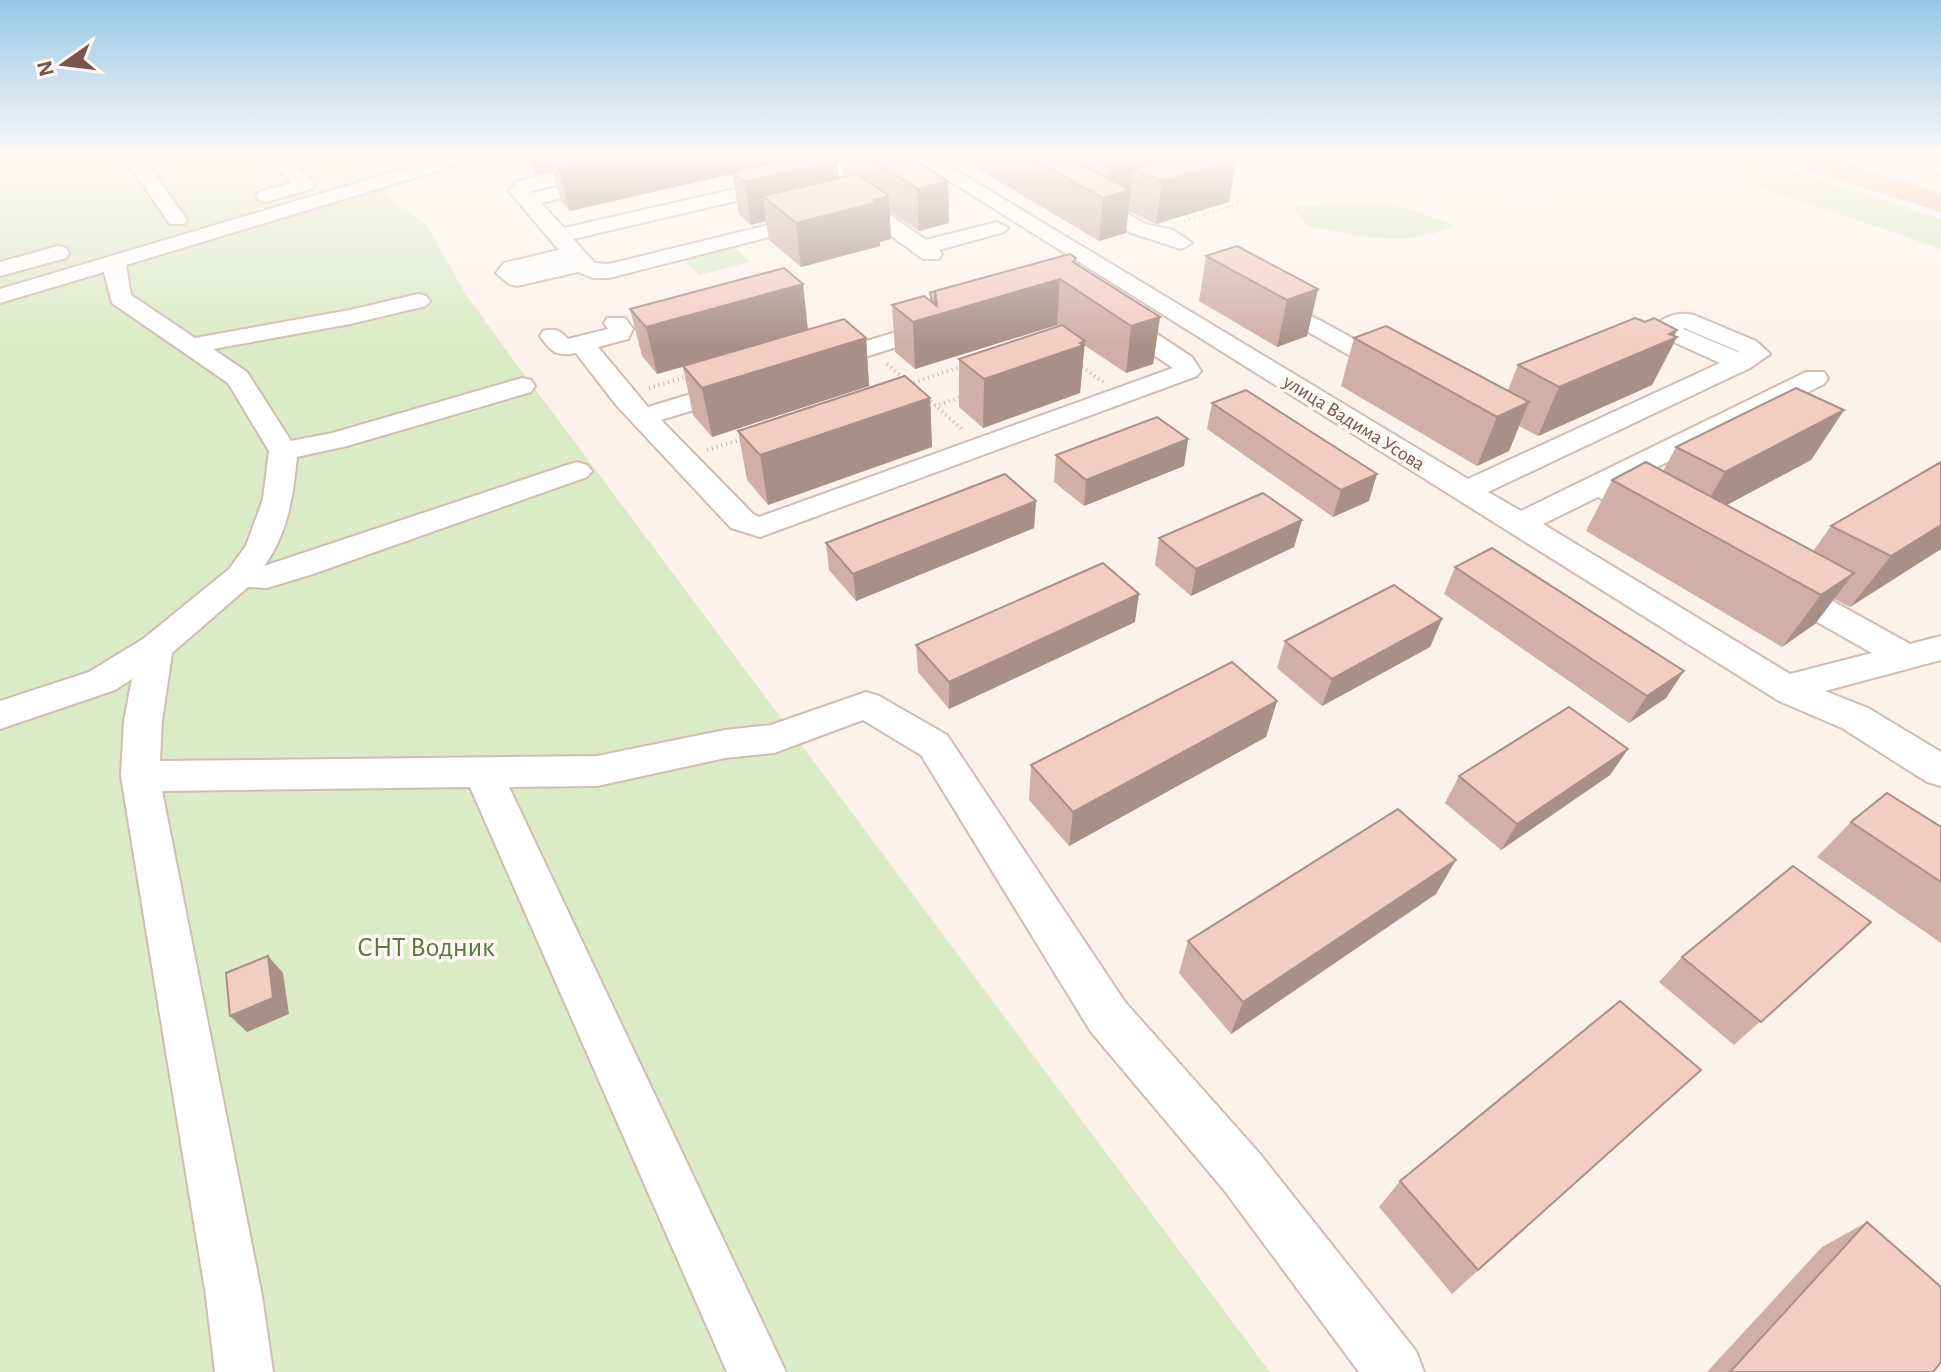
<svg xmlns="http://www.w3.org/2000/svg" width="1941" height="1372" viewBox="0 0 1941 1372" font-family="'Alegreya Sans',sans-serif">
	<rect width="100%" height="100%" fill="#fdf2ea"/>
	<g fill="#dcebc7">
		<polygon points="0,154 382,154 405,178 384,192 427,226 465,293 503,346 1270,1372 0,1372"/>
		<polygon points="1665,154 1740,154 1941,219 1941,249"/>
		<polygon points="1842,154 1881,154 1941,172 1941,184"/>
		<path d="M1339,204L1397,205L1455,225C1408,249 1356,236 1307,226L1292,207Z"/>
		<polygon points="733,246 750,262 699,275 683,259"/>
	</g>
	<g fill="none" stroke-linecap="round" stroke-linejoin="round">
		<defs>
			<g id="minor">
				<polygon points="122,154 140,154 187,220 184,224 170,224"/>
				<polygon points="266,154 285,154 311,181 314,185 311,189 266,202 259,200 256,196 259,192 291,183"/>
				<path d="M454,154H482L480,158L126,265L131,295L195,338L350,310L418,294L426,296L430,301L426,306L350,324L213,349L247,372L291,441L332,433L522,378L531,380L535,386L531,392L347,446L297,457C293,496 288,534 264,566L567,465L577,462L587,465L592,471L587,477L313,574L267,588L248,587L172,653L162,721L160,761L597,756L725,730L771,725L866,692L879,696L947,735L1125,1002L1260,1154L1416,1351L1424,1372H1359L1224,1190L1091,1032L921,755L863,720L774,753L725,758L597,786L509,787L786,1372H727L470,787L162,791L262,1296L273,1372H215L206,1296L121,776L124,721L132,679L115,690L0,729V701L89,672L143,639L229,569L246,546L263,499L269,451L228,383L112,303L104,272L0,303V289Z"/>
				<path d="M782,154H803L824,168L888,154L896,155L898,159L896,163L836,177L926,240L997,222L1008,228L1004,232L939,250L942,254L939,259H923L817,182L573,239L595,263L609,264L813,214L820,216L823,220L820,224L609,278H593L578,272L517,286L509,284L496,273L504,263L559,250L509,191L516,182C540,176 575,161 594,183L586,192L541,203L564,228L805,173ZM569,182L571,184L532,193L530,191Z"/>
				<path d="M907,154H929L1468,479L1720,363L1656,334L1653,329C1661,317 1679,311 1694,315L1756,341L1770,354L1750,368L1488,492L1521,511L1806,372H1824L1828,378L1824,384L1621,485L1661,506L1665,513L1661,520C1638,525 1617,507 1598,497L1543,524L1790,674L1872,653L1769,595L1765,587L1769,579L1781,576L1793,579L1910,644L1941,636V660L1825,691L1868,708L1941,752V786L1927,782L1842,728L1779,701ZM1684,328L1738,351L1740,353L1683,329Z"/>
				<polygon points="997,154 1019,154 1146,224 1173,230 1192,243 1181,249 1132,233 999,158"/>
				<polygon points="58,246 66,248 69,253 66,258 0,276 0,262"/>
				<polygon points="1267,292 1402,365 1406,370 1402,375 1384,375 1259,304 1255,299 1259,294"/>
				<path d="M1116,311L1125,313L1192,357L1201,371L1197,376L760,537L731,528L617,406L576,353C557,357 551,352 540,336L543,331C555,328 560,330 568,339L608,329L604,323L607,318H625L633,329L628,339L598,347L648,407L737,380L746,382L750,388L746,394L661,420L753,514L759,517L1173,368L1107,323L1104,318L1107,313Z"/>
				<polygon points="939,319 948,321 951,326 948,331 820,371 811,368 807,363 811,358"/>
			</g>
			<polygon id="major" points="1779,154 1812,154 1941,195 1941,210 1782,159"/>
		</defs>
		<use href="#minor" stroke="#d2bbb1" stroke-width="4"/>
		<use href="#major" stroke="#d9cfcd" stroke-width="4"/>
		<polyline stroke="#d8afa4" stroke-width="3" stroke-dasharray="1 4" stroke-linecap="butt" points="1184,221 1239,204 1236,198 1225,193"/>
		<g stroke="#d8afa4" stroke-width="4" stroke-dasharray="1 4" stroke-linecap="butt">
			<polyline points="887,364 907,381"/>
			<polyline points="1078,364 1103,382"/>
			<polyline points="909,384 964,366"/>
			<polyline points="649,388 689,376"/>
			<polyline points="927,398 964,431"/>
			<polyline points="925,409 965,396"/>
			<polyline points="707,450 743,439"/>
		</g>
		<use href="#minor" fill="#fff" fill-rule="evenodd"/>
		<use href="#major" fill="#facba4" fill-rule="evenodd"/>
	</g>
	<g fill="#d0b0a6" fill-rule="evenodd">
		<path d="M525,154H785L786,160L809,155L808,154H905L948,181L949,223L919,231L889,211L891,239L880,242V246L801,267L769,240L766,221L751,225L739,214L732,174L570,211L561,201L553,171L536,175L529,166ZM842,161L843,177L839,178L837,162Z"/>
		<polygon points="953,154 1221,154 1229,202 1156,224 1128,211 1130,192 1126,233 1099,241"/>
		<polygon points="1206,256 1318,289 1307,336 1277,347 1199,301"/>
		<polygon points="1076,264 1160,317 1153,364 1126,373 1084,345 1080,393 983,428 959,407 959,359 1058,326 1057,325 915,369 895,352 892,305 931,301 930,292"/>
		<polygon points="630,309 808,330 866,338 869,386 712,437 693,415 683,367 657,374 642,356"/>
		<polygon points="1645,322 1677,330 1674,336 1677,337 1652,385 1538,436 1519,426 1509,451 1477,466 1341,386 1354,338 1508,390 1518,365"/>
		<polygon points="930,398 932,447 768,505 747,480 738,431"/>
		<polygon points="1212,403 1369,501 1333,517 1207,429"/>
		<polygon points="1844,410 1811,460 1727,505 1813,551 1831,526 1941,549 1850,607 1834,599 1815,624 1782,647 1586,531 1612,480 1663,471 1676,447"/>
		<polygon points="1188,439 1184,466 1084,506 1054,482 1056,455"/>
		<polygon points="1036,501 1034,528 856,601 829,570 826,543"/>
		<polygon points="1302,520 1294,547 1191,596 1155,565 1159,538"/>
		<polygon points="1455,567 1666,698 1629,723 1444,594"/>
		<polygon points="1442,619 1430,647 1322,706 1277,668 1285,641"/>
		<polygon points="1135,622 949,709 918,672 916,645"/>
		<polygon points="1277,701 1266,737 1069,846 1029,800 1031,765"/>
		<polygon points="1628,749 1610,775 1501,850 1445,803 1459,776"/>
		<polygon points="1851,822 1941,827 1941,943 1817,857"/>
		<polygon points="1436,894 1231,1034 1179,973 1188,941"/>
		<polygon points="1871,922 1734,1045 1659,982 1682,957"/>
		<polygon points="1701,1070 1452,1294 1379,1207 1400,1181"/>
		<polygon points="1867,1222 1933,1372 1707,1372 1822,1247"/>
	</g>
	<g fill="#a99087">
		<polygon points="531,154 568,154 571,166 629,154 785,154 786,161 732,172 732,174 570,211 558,168 550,160 553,171 536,175"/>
		<polygon points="824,154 841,154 842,161 837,162 841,203 763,196 766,221 751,225 745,182"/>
		<polygon points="1049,154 1072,154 1071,160"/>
		<polygon points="1123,154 1196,154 1236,160 1229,202 1156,224 1162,181 1133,169 1126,233 1099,241 1103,198 1107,197 1110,157"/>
		<polygon points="948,181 949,223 919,231 918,189"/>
		<polygon points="889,196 891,239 880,242 880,246 801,267 796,223"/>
		<polygon points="1060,279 1057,325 915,369 913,322"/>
		<polygon points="803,284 808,330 657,374 646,327"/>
		<polygon points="1318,289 1307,336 1277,347 1287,300"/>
		<polygon points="1160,317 1153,364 1126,373 1131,326"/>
		<polygon points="1677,330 1673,338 1677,337 1652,385 1538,436 1559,387"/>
		<polygon points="866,338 869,386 712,437 702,388"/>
		<polygon points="1085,341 1080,393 983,428 984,379"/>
		<polygon points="930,398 932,447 768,505 760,455"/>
		<polygon points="1529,402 1509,451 1477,466 1497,417"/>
		<polygon points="1844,410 1811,460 1695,522 1725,472"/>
		<polygon points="1188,439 1184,466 1084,506 1086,480"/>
		<polygon points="1377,474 1369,501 1333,517 1341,490"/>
		<polygon points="1036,501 1034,528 856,601 853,574"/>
		<polygon points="1302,520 1294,547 1191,596 1196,569"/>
		<polygon points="1941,525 1941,549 1850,607 1891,556"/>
		<polygon points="1854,573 1815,624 1782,647 1821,595"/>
		<polygon points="1139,594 1135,622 949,709 949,682"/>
		<polygon points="1442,619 1430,647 1322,706 1332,679"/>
		<polygon points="1684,671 1666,698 1629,723 1647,696"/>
		<polygon points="1277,701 1266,737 1069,846 1073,812"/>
		<polygon points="1628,749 1610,775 1501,850 1517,824"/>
		<polygon points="1456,860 1436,894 1231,1034 1243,1002"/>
		<polygon points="268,956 283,973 289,1014 247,1032 230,1016"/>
	</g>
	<g fill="#f2cdc1" stroke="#a99087" stroke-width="2">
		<polygon points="576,154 629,154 558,168 550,160"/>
		<polygon points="813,154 826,154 837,161 745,182 732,172"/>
		<polygon points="864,154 905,154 948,181 918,189"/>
		<polygon points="1024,154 1061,154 1130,190 1103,198"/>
		<polygon points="1103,154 1123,154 1110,157"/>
		<polygon points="1189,154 1221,154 1236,160 1162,181 1133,169"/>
		<polygon points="857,174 889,196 874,200 878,202 796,223 763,196"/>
		<polygon points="1237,246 1318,289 1287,300 1206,256"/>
		<polygon points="1070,254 1076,258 1073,262 1160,317 1131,326 1060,279 913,322 892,305 924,296 937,306 935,291"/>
		<polygon points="784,268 803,284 646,327 630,309"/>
		<polygon points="930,292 935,292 935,304 932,301"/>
		<polygon points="1635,318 1645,322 1654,318 1677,330 1669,334 1677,337 1559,387 1518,365"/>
		<polygon points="844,319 866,338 702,388 683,366"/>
		<polygon points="1062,325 1085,341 1080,343 1084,345 984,379 959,359"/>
		<polygon points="1386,326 1529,402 1497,417 1354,338"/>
		<polygon points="905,376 930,398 760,455 738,431"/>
		<polygon points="1796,388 1844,410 1725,472 1676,447"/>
		<polygon points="1246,390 1377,474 1341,490 1212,403"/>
		<polygon points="1157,417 1188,439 1086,480 1056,455"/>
		<polygon points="1646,462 1854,573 1821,595 1612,480"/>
		<polygon points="1941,462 1941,525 1891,556 1831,526"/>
		<polygon points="1005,474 1036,501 853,574 826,543"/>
		<polygon points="1263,493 1302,520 1196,569 1159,538"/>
		<polygon points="1492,548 1684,671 1647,696 1455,567"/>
		<polygon points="1103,563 1139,594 949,682 916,645"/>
		<polygon points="1394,585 1442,619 1332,679 1285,641"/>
		<polygon points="1232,662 1277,701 1073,812 1031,765"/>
		<polygon points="1569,707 1628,749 1517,824 1459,776"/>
		<polygon points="1887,793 1941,827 1941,882 1851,822"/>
		<polygon points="1398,809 1456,860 1243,1002 1188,941"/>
		<polygon points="1793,866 1871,922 1761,1022 1682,957"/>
		<polygon points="268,956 273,998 230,1016 226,973"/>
		<polygon points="1620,1001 1701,1070 1478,1270 1400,1181"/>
		<polygon points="1867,1222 1941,1287 1941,1362 1933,1372 1730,1372"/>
	</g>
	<linearGradient id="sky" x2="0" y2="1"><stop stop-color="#97c8e7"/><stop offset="0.45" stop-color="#fef9f6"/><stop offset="1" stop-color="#fef9f6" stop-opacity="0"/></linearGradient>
	<rect width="1941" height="346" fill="url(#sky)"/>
	<g text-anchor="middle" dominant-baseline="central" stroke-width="7" stroke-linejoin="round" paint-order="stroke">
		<g font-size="20" fill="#78554d" stroke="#fff7f1">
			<text transform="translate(1354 423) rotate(32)">улица Вадима Усова</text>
		</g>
		<g font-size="28" fill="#5a7841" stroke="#fff7f1">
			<text x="426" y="948">СНТ Водник</text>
		</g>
	</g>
	<g transform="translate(64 64) rotate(256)" stroke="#fff7f1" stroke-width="6" paint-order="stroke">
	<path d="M0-6L14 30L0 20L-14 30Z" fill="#78554d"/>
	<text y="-12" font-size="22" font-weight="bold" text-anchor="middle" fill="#78554d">N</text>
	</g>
</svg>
